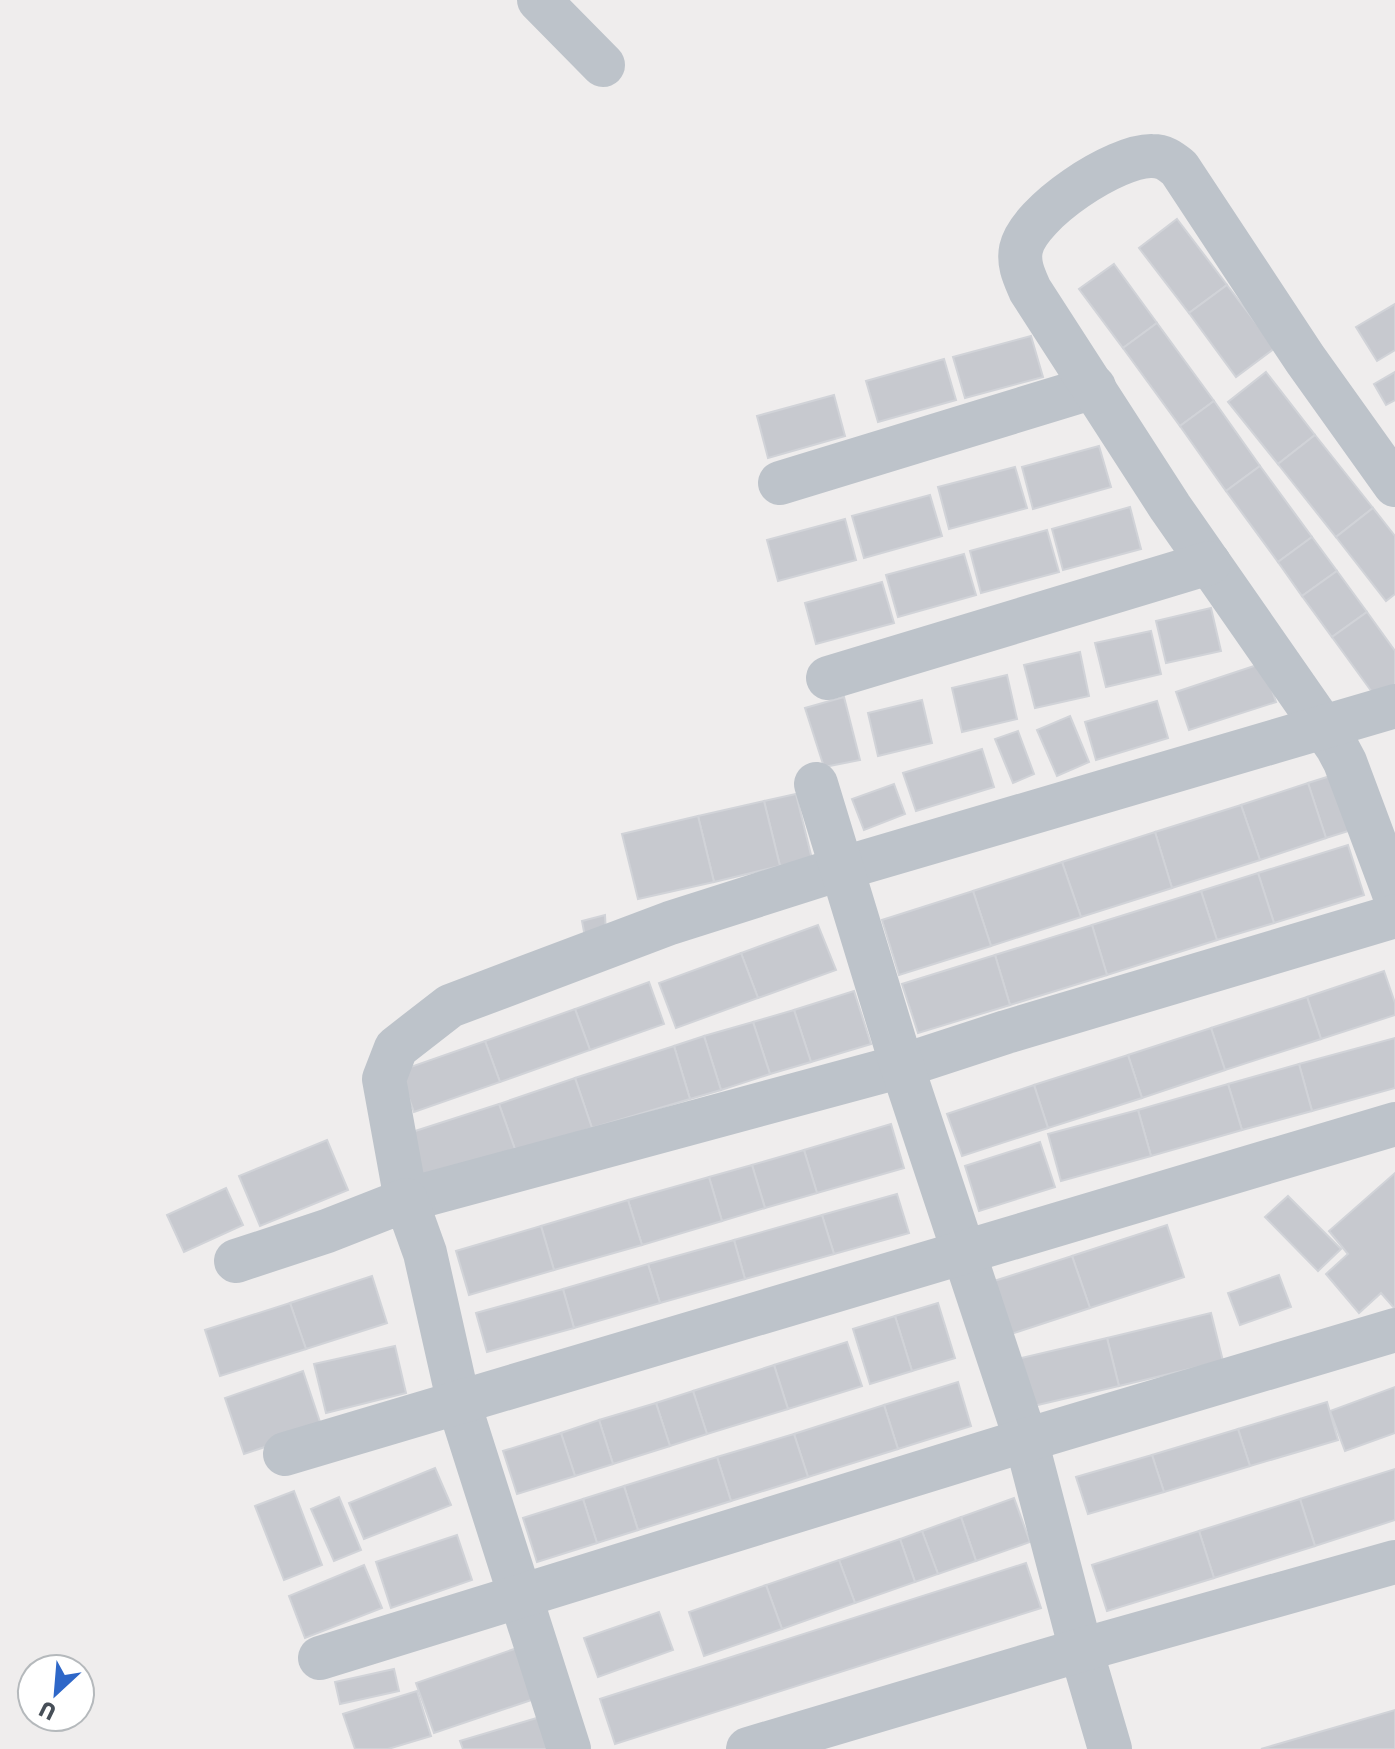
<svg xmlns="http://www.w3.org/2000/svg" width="1395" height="1749" viewBox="0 0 1395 1749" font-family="Jost,sans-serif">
	<rect width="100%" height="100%" fill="#efeded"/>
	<g fill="#c7c9cf" stroke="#d1d3d8" stroke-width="2">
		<polygon points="1177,219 1227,285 1189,313 1139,248"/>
		<polygon points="1114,264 1157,323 1123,348 1079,289"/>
		<polygon points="1227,285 1275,348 1236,377 1189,313"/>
		<polygon points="1395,304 1395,350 1377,361 1356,327"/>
		<polygon points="1157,323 1214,401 1180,426 1123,348"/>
		<polygon points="1031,336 1043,377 965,398 953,357"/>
		<polygon points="944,359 956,400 878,422 866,381"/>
		<polygon points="1266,372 1315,435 1278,464 1228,402"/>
		<polygon points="1395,372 1395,400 1386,405 1374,384"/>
		<polygon points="834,395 845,436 768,458 757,416"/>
		<polygon points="1214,401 1260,466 1226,491 1180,426"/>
		<polygon points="1315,435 1373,508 1336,537 1278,464"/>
		<polygon points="1099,446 1111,487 1033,509 1022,467"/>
		<polygon points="1260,466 1312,537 1278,562 1226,491"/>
		<polygon points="1015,467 1027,508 949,529 938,487"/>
		<polygon points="930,495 942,536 864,558 852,516"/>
		<polygon points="1130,507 1141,549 1063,570 1052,529"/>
		<polygon points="1373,508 1395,536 1395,594 1386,601 1336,537"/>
		<polygon points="845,519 856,560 778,581 767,540"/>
		<polygon points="1047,530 1059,572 981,593 970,551"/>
		<polygon points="1312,537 1337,571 1302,596 1278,562"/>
		<polygon points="964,554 976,595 898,617 886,575"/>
		<polygon points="1337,571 1367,612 1332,637 1302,596"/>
		<polygon points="882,582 894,623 816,644 805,603"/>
		<polygon points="1211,608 1221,651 1166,663 1156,621"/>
		<polygon points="1367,612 1395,651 1395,687 1377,699 1332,637"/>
		<polygon points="1151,631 1161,674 1106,687 1095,643"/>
		<polygon points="1080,652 1089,696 1035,708 1024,665"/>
		<polygon points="1263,663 1276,702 1189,730 1176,692"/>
		<polygon points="1007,675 1017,719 962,732 952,688"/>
		<polygon points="844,697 860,760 824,767 805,708"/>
		<polygon points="922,700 932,743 878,756 868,713"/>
		<polygon points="1157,701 1168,738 1096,760 1085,722"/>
		<polygon points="1070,716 1089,762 1057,776 1037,730"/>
		<polygon points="1018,731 1034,774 1013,783 995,739"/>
		<polygon points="982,749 994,787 916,811 903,773"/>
		<polygon points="1346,771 1364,826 1326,838 1308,783"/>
		<polygon points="1308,783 1326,838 1260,860 1241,805"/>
		<polygon points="894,784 905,814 864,830 852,799"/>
		<polygon points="796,794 812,859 780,866 764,801"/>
		<polygon points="764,801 780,866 714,882 698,816"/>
		<polygon points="1241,805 1260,860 1172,888 1155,832"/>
		<polygon points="698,816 714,882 638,899 622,834"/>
		<polygon points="1155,832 1172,888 1081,917 1062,862"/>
		<polygon points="1348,845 1364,895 1274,923 1258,873"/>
		<polygon points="1062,862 1081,917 991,946 973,891"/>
		<polygon points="1258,873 1274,923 1217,940 1201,891"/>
		<polygon points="973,891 991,946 899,975 882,920"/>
		<polygon points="1201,891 1217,940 1107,975 1092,925"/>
		<polygon points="605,915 606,934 586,942 582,921"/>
		<polygon points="818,925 836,970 758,998 741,953"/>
		<polygon points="1092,925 1107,975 1010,1005 995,955"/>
		<polygon points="741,953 758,998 676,1028 659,983"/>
		<polygon points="995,955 1010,1005 918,1033 902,984"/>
		<polygon points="1384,971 1395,1003 1395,1015 1321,1039 1307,997"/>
		<polygon points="649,982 664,1024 590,1050 575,1009"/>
		<polygon points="854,991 871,1044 811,1062 794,1010"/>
		<polygon points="1307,997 1321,1039 1225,1070 1211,1028"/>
		<polygon points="575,1009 590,1050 500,1082 485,1041"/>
		<polygon points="794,1010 811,1062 770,1074 753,1022"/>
		<polygon points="753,1022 770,1074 721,1090 704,1036"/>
		<polygon points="1211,1028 1225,1070 1142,1098 1128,1055"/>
		<polygon points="704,1036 721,1090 690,1099 674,1046"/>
		<polygon points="1395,1038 1395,1088 1312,1111 1299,1064"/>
		<polygon points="485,1041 500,1082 414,1112 399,1071"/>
		<polygon points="674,1046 690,1099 592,1128 575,1078"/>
		<polygon points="1128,1055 1142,1098 1048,1128 1034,1085"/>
		<polygon points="1299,1064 1312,1111 1242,1130 1228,1084"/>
		<polygon points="575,1078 592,1128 516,1152 499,1104"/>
		<polygon points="1228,1084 1242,1130 1151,1156 1138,1110"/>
		<polygon points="1034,1085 1048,1128 962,1156 947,1114"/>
		<polygon points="499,1104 516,1152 423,1179 409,1133"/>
		<polygon points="1138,1110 1151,1156 1061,1181 1048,1134"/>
		<polygon points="891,1124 904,1168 817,1193 804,1150"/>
		<polygon points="327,1140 348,1190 260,1226 239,1176"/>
		<polygon points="1040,1142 1055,1187 979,1211 965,1166"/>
		<polygon points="804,1150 817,1193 765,1208 752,1165"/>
		<polygon points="752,1165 765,1208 722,1221 709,1177"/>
		<polygon points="1395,1173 1395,1309 1381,1293 1359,1313 1326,1274 1348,1254 1329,1231"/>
		<polygon points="709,1177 722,1221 642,1245 628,1200"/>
		<polygon points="226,1188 243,1225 184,1252 167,1215"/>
		<polygon points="897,1194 909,1233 834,1254 822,1215"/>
		<polygon points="1288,1196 1341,1249 1318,1271 1265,1217"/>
		<polygon points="628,1200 642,1245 554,1270 541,1226"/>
		<polygon points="822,1215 834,1254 745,1279 734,1240"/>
		<polygon points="1167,1225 1184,1277 1090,1308 1072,1256"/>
		<polygon points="541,1226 554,1270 469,1295 456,1251"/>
		<polygon points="734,1240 745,1279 660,1303 648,1264"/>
		<polygon points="1072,1256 1090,1308 1005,1336 988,1283"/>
		<polygon points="648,1264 660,1303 574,1328 563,1289"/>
		<polygon points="1279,1275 1291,1307 1240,1325 1228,1293"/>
		<polygon points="372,1276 387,1323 306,1349 290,1303"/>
		<polygon points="563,1289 574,1328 487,1352 476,1313"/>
		<polygon points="290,1303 306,1349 220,1376 205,1330"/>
		<polygon points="938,1303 955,1358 912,1371 895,1316"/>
		<polygon points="1211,1313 1223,1361 1119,1386 1107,1338"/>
		<polygon points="895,1316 912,1371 870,1384 853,1329"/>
		<polygon points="1107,1338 1119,1386 1029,1407 1017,1359"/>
		<polygon points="847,1342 862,1386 788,1409 774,1365"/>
		<polygon points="395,1346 406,1393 326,1413 314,1364"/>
		<polygon points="774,1365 788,1409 707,1434 693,1391"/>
		<polygon points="303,1371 322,1428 244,1454 225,1398"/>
		<polygon points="958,1382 971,1426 898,1449 884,1405"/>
		<polygon points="1395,1387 1395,1433 1345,1451 1330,1411"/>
		<polygon points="693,1391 707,1434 670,1446 656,1403"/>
		<polygon points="1327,1402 1338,1440 1250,1466 1238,1429"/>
		<polygon points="656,1403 670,1446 613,1464 599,1420"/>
		<polygon points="884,1405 898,1449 808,1477 794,1434"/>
		<polygon points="599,1420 613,1464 575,1476 561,1433"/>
		<polygon points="1238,1429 1250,1466 1164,1492 1152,1455"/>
		<polygon points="561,1433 575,1476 517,1494 503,1451"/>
		<polygon points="794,1434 808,1477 731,1501 717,1457"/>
		<polygon points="1152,1455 1164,1492 1088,1514 1076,1477"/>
		<polygon points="717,1457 731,1501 638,1530 624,1486"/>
		<polygon points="435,1468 451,1505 364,1539 349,1503"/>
		<polygon points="1395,1469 1395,1520 1315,1546 1300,1499"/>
		<polygon points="624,1486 638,1530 597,1543 583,1499"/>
		<polygon points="294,1491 322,1565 284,1580 255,1506"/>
		<polygon points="339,1497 361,1550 334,1561 311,1509"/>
		<polygon points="1014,1498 1030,1542 976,1561 961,1517"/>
		<polygon points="583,1499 597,1543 537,1562 523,1518"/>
		<polygon points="1300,1499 1315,1546 1214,1578 1199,1531"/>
		<polygon points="961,1517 976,1561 938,1574 922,1531"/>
		<polygon points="922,1531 938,1574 915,1582 900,1539"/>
		<polygon points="1199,1531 1214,1578 1107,1611 1092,1565"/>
		<polygon points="457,1535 472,1580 391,1608 376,1562"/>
		<polygon points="900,1539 915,1582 855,1603 839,1560"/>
		<polygon points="839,1560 855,1603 782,1629 766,1585"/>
		<polygon points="1026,1563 1041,1608 615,1744 600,1699"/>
		<polygon points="364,1565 382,1608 305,1638 289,1596"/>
		<polygon points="766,1585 782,1629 704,1656 689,1612"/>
		<polygon points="659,1612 673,1650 598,1677 584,1638"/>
		<polygon points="520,1647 537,1698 434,1733 416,1683"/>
		<polygon points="394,1669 399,1691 340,1704 335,1682"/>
		<polygon points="417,1691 431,1736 388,1749 355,1749 343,1714"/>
		<polygon points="1395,1710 1395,1749 1261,1749"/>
		<polygon points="540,1717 550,1749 463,1749 460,1741"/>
	</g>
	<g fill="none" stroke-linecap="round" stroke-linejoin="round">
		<g stroke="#bdc3ca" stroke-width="44">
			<polyline points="539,0 603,65"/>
			<polyline points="780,483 1094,387"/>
			<path d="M1395,485L1305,359L1179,168C1170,161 1164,156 1152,156C1116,155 1029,212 1021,249C1018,264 1024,276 1030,290L1170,507L1337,747L1345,762L1395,896"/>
			<polyline points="828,678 1209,563"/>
			<polyline points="1395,706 840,869 670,923 450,1006 396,1048 384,1079 406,1200 902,1066 1006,1032 1395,916"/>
			<polyline points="816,784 902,1066 1026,1440 1081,1650 1110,1749"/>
			<polyline points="236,1261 327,1231 406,1200 425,1253 459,1404 569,1749"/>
			<polyline points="285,1454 1395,1124"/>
			<polyline points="320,1658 1026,1440 1395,1330"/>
			<polyline points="748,1749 1081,1650 1395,1562"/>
		</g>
	</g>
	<g transform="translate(56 1693) rotate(206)"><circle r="38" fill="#ffffff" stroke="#b5b9bc" stroke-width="2"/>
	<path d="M0-6L14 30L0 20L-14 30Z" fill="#2e67c8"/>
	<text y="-12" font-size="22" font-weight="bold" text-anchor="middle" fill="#474f58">U</text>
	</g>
</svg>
